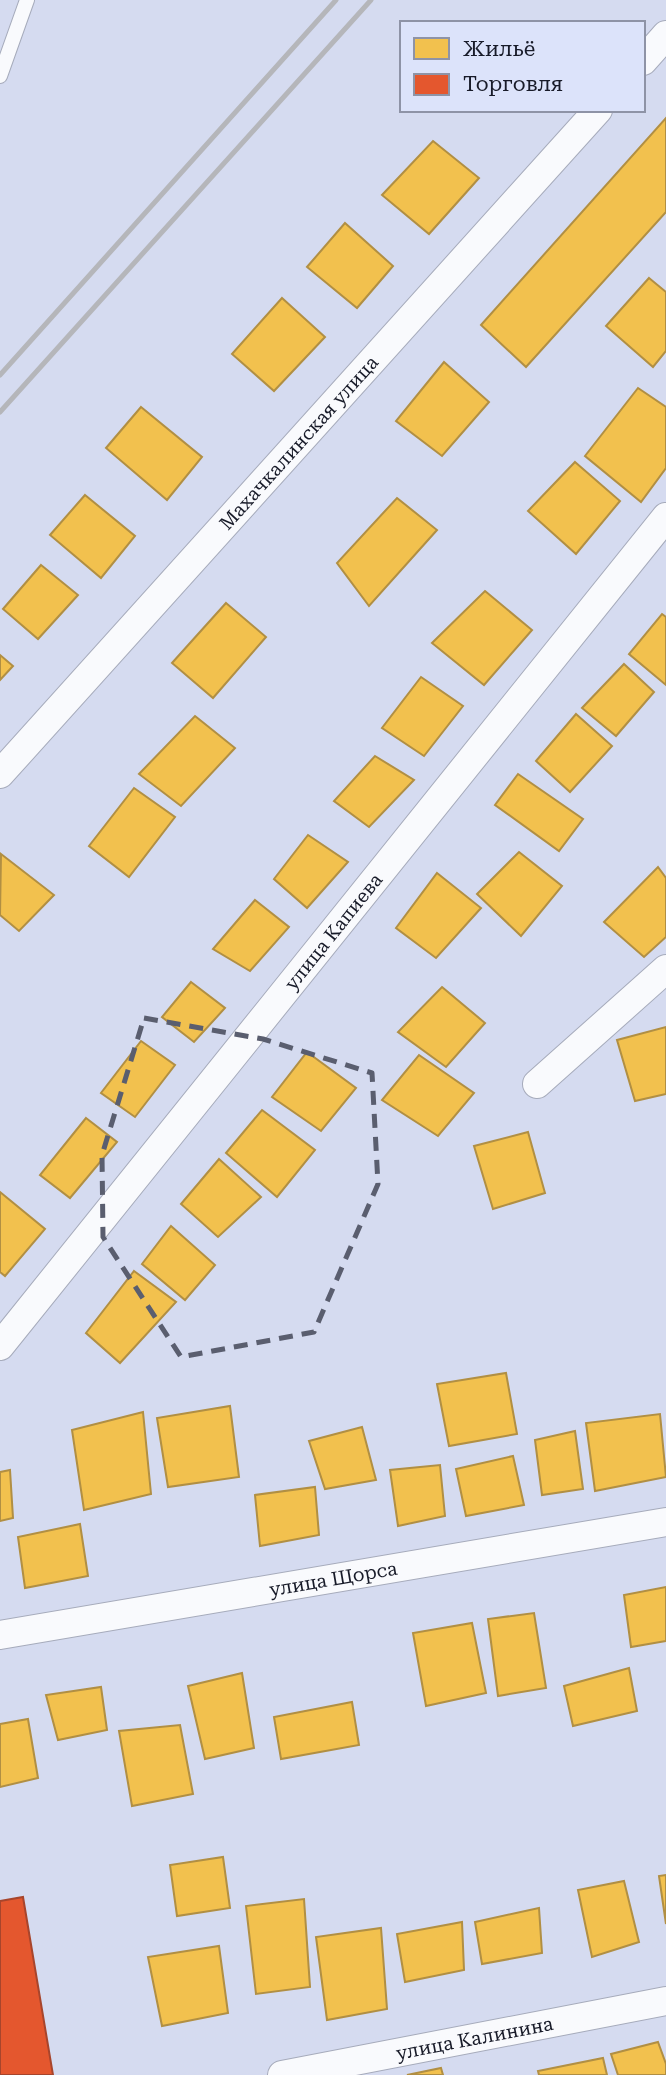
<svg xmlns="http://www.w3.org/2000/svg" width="666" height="2075" viewBox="0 0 666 2075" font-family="'Roboto Serif',serif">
	<rect width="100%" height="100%" fill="#d5dbf0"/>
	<g fill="#f2c14e" stroke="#b18f43" stroke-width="2">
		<polygon points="666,118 666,212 526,367 481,325"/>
		<polygon points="433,141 479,178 429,234 382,195"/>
		<polygon points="345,223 393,266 357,308 307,267"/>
		<polygon points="649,278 666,292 666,351 653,367 606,326"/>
		<polygon points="282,298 325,337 274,391 232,354"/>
		<polygon points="444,362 489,402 442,456 396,421"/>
		<polygon points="638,388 666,407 666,468 641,502 585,456"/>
		<polygon points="141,407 202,457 167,500 106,448"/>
		<polygon points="575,462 620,501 576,554 528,511"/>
		<polygon points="85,495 135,536 101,578 50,535"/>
		<polygon points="397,498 437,530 369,606 337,563"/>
		<polygon points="41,565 78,595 38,639 3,609"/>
		<polygon points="485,591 532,630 484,685 432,643"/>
		<polygon points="226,603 266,637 213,698 172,663"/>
		<polygon points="662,614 666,617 666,685 629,654"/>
		<polygon points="0,655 13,666 0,680"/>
		<polygon points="624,664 654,692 616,736 582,708"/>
		<polygon points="421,677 463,706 424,756 382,728"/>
		<polygon points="576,714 612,746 570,792 536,761"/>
		<polygon points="195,716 235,748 181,806 139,774"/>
		<polygon points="375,756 414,780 369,827 334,801"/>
		<polygon points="518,774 583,819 559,851 495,805"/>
		<polygon points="134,788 175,817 129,877 89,846"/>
		<polygon points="308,835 348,862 307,908 274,879"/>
		<polygon points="519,852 562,886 521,936 477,894"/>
		<polygon points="1,854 54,895 19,931 0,915"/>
		<polygon points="658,867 666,878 666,937 644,957 604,922"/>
		<polygon points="437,873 481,908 436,958 396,928"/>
		<polygon points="255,900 289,927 250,971 213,949"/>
		<polygon points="191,982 225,1008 194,1042 162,1017"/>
		<polygon points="442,987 485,1023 446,1067 398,1032"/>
		<polygon points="666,1027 666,1094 635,1101 617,1040"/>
		<polygon points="141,1041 175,1065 135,1117 101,1093"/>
		<polygon points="307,1052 356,1088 321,1131 272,1097"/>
		<polygon points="419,1055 474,1093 438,1136 382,1100"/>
		<polygon points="262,1110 315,1150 277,1197 226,1153"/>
		<polygon points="86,1118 117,1142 70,1198 40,1175"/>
		<polygon points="528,1132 545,1193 493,1209 474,1146"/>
		<polygon points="219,1159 261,1197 218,1237 181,1204"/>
		<polygon points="0,1192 45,1229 5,1276 0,1272"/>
		<polygon points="171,1226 215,1265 185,1300 142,1264"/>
		<polygon points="134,1271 176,1302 120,1363 86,1333"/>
		<polygon points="506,1373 517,1434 449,1446 437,1384"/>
		<polygon points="230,1406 239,1477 168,1487 157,1418"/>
		<polygon points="143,1412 151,1494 84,1510 72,1430"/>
		<polygon points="660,1414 666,1477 595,1491 586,1423"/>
		<polygon points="362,1427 376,1480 325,1489 309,1441"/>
		<polygon points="575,1431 583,1489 542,1495 535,1440"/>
		<polygon points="513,1456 524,1505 466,1516 456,1469"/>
		<polygon points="440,1465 445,1516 398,1526 390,1470"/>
		<polygon points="10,1470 13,1518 0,1521 0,1472"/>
		<polygon points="315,1487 319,1535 260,1546 255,1495"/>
		<polygon points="80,1524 88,1576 25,1588 18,1537"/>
		<polygon points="666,1587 666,1641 631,1647 624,1595"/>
		<polygon points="534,1613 546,1688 498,1696 488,1619"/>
		<polygon points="472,1623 486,1693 426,1706 413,1633"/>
		<polygon points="629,1668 637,1711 573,1726 564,1686"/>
		<polygon points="242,1673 254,1748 205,1759 188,1686"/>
		<polygon points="101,1687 107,1730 58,1740 46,1695"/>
		<polygon points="352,1702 359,1745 281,1759 274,1717"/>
		<polygon points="28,1719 38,1778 0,1787 0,1724"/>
		<polygon points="180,1725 193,1794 132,1806 119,1731"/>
		<polygon points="223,1857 230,1908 177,1916 170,1865"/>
		<polygon points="666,1875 666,1924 659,1876"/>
		<polygon points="624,1881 639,1942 592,1957 578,1890"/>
		<polygon points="304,1899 310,1987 256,1994 246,1906"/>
		<polygon points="539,1908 542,1953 482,1964 475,1922"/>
		<polygon points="462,1922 464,1970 405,1982 397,1934"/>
		<polygon points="381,1928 387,2009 327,2020 316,1937"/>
		<polygon points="219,1946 228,2013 162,2026 148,1957"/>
		<polygon points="658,2042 666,2064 666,2075 618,2075 611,2054"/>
		<polygon points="603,2058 607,2075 539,2075 538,2071"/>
		<polygon points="441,2068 443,2075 407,2075"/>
	</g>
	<polygon fill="#e4572e" stroke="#a7452c" stroke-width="2" points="23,1897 53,2075 0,2075 0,1901"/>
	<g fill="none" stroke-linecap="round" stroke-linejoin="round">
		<defs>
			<polyline id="service" points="0,76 27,0"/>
			<g id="minor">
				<polyline points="643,61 666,35"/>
				<path id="s1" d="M0,774L598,110"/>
				<polyline points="537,1084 666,969"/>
				<path id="s2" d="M0,1346L666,517"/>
				<path id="s3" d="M0,1635L666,1522"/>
				<path id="s4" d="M282,2075L666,2001"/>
			</g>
		</defs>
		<use href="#service" stroke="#a6abbb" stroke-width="16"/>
		<use href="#minor" stroke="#a6abbb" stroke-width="30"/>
		<use href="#service" stroke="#f9fafd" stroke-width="14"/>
		<use href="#minor" stroke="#f9fafd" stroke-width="28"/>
		<g stroke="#b5b6ba" stroke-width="5">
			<polyline points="0,375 336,0"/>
			<polyline points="0,412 371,0"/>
		</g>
	</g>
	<path fill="none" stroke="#5a5e6f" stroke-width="5" stroke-dasharray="14 9" stroke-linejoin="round" d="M144,1018L263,1039L372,1073L378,1184L314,1332L181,1357L103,1237L102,1155Z"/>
	<g text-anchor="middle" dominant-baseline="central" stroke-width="7" stroke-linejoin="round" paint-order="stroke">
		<g font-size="19" fill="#181b29" stroke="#dce3fa">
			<text stroke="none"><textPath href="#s1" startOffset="446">Махачкалинская улица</textPath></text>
			<text stroke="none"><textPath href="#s2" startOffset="532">улица Капиева</textPath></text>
			<text stroke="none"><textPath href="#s3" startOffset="338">улица Щорса</textPath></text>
			<text stroke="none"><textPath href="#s4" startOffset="196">улица Калинина</textPath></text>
		</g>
	</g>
	<rect x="400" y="21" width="245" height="91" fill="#dce3fa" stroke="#8e93a6" stroke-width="2"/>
	<rect x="414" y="38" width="35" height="21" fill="#f2c14e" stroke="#8e93a6" stroke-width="2"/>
	<text x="463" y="56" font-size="21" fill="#181b29">Жильё</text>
	<rect x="414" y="74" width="35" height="21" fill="#e4572e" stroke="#8e93a6" stroke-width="2"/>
	<text x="463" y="91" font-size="21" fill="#181b29">Торговля</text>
</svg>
